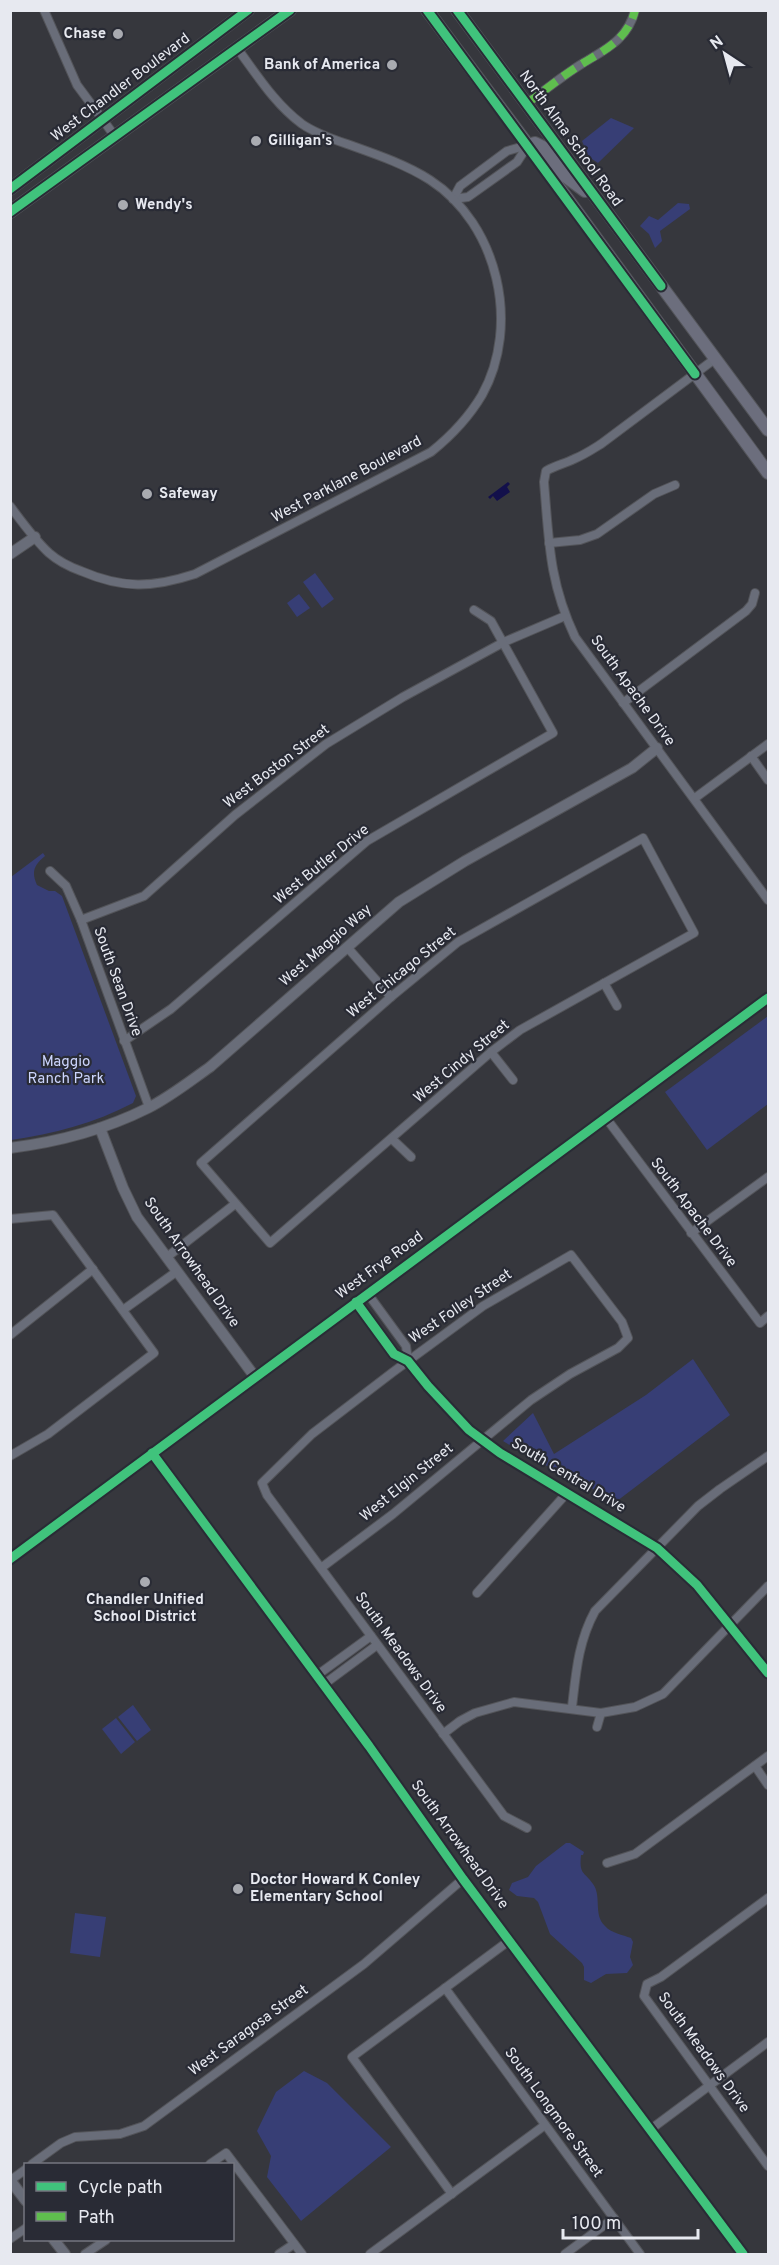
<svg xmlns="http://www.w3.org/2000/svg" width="779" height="2265" viewBox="0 0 779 2265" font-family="Overpass,sans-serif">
	<rect width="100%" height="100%" fill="#36373d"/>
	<g fill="#373e75">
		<polygon points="611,118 634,128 598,163 589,157 582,141"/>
		<polygon points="678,203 689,204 690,209 660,231 662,241 655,248 649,234 640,226 649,216 658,220"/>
		<polygon points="315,573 334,599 322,608 303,582"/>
		<polygon points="299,594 310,608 297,617 287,603"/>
		<path d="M43,853L45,856C34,865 31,872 37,885L49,891H55L62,896L136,1096L133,1103C95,1123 53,1134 11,1140V877Z"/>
		<polygon points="768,1016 768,1104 707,1150 665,1092"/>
		<polygon points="693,1359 730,1415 617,1501 535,1460 503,1441 533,1413 554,1454 646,1395"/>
		<polygon points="133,1705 151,1730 137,1741 118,1717"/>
		<polygon points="116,1718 135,1742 121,1754 102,1729"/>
		<path d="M566,1843H570L584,1852L583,1855H581C579,1875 584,1871 593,1884C602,1896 593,1915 605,1926C611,1933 623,1935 631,1938L633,1942L630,1957L633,1965L627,1973L606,1974L591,1983L584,1980V1967L582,1963L550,1934L538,1902L534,1898L517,1896L509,1890L512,1883L528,1877L536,1866Z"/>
		<polygon points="75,1913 106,1917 100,1957 70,1953"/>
		<polygon points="304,2071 327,2083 391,2147 301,2221 267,2177 271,2156 257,2131 276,2092"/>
	</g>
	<polygon fill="#13104b" points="508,482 510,484 507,487 510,492 497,501 493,496 490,499 488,497"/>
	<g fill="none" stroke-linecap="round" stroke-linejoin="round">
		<defs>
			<g id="minor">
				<polyline points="44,10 77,85 114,135"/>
				<path d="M526,104C544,91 561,77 580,65C604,50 628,40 635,10"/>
				<polyline points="453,199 468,197 517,162 528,145"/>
				<polyline points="453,199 460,186 507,151 528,145"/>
				<path d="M716,358L601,444C593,449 584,455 574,459C564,464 556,465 546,471L544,482C549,541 549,582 575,637L768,900"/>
				<path d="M10,506C22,522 34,539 49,553C58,561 70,567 81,571C123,589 152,588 195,574L431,452C451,436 469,417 482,395C521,325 498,224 430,180C405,164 375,154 347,144C332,139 315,133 302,124C275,104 257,75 237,48"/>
				<polyline points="549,543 580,540 597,534 654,494 675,485"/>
				<polyline points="623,703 746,611 752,604 755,593"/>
				<polyline points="751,756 768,780"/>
				<polyline points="695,798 768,744"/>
				<polygon points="643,838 694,933 520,1030 491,1052 270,1243 201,1163 391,997 458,942"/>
				<polyline points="50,871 66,886 81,920 149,1107"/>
				<polyline points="81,920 144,896 235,815 326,744 403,697 504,642 565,616"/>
				<polyline points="347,947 391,997"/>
				<polyline points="604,983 617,1006"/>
				<polyline points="124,1041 171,1009 367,841 553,733 491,621 474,610"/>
				<polyline points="491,1052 513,1080"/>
				<polyline points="606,1118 760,1323 768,1316"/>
				<polyline points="392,1139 411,1157"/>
				<polyline points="10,1219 53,1215 154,1353 48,1434 10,1456"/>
				<polyline points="691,1233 768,1177"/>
				<polyline points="167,1257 235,1204"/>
				<polyline points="368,1294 406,1346 408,1361"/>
				<polyline points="356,1302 394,1354 408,1361 428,1386 469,1430 500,1453 657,1548 697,1585 768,1673"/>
				<polyline points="123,1310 176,1272"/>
				<polyline points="10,1335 93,1269"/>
				<polyline points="321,1568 393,1514 531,1400 570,1374 618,1348 628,1338 622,1322 571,1255 483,1306 393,1372 312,1434 262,1483 267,1495 504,1816 527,1828"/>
				<polyline points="477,1593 567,1493"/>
				<polyline points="316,1676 371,1636"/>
				<polyline points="323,1685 377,1645"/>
				<path d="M572,1707C576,1673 578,1642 595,1611L698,1506L720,1489L768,1456"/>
				<polyline points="597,1727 601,1713"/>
				<polyline points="443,1734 460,1721 475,1713 514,1702 601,1713 635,1707 663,1694 768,1586"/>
				<polyline points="755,1766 768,1785"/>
				<polyline points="607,1863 635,1854 768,1756"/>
				<polyline points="768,1898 661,1977 647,1984 644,1996 768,2166"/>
				<polyline points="445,1988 640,2254"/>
				<polyline points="651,2129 768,2042"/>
				<polyline points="32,2164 61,2143 75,2137 120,2134 144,2126 364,1964 463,1879"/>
				<polyline points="210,2164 226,2153 302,2254"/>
				<polyline points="11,2180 26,2169"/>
				<polyline points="452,2194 352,2057 510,1940"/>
				<polyline points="10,2239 26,2228"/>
				<polyline points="85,2254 106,2240"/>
				<polyline points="279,2254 294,2244"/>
				<polyline points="370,2254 545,2125"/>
				<polyline points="565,2254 614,2218"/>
			</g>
			<g id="tertiary">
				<polyline points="10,554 35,537"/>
				<polyline points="100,1128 123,1188 137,1217 255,1377"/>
				<path d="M10,1148C58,1142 106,1129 148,1108C170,1097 190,1081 210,1067L399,902L465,861L632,768L657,748"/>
				<polyline points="152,1453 369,1746 463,1879 743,2254"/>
				<polyline points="10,1559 768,998"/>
				<polyline points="10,2180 26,2201"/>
				<polyline points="54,2240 65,2254"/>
			</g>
			<g id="secondary">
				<polyline points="427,10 528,145 768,473"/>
				<polyline points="457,10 768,430"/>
				<polyline points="528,145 535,143 543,147 566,177 585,191"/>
				<polyline points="10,189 248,10"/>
				<polyline points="10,212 290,10"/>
			</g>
		</defs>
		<use href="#minor" stroke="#535459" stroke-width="10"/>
		<use href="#tertiary" stroke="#535459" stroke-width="12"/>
		<use href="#secondary" stroke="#535459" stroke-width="14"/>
		<use href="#minor" stroke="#696d79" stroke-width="8"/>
		<use href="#tertiary" stroke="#696d79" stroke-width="10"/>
		<use href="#secondary" stroke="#6c6e7d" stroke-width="12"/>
		<path stroke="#5fbe4e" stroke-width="8" stroke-dasharray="15 8" stroke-linecap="butt" d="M526,104C544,91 561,77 580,65C604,50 628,40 635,10"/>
		<defs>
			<g id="cycleway">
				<polyline points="427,10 695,374"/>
				<polyline points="457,10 661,286"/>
				<polyline points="10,189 248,10"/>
				<polyline points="10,212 290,10"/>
				<polyline points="356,1302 394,1354 408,1361 428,1386 469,1430 500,1453 657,1548 697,1585 768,1673"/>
				<polyline points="152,1453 369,1746 463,1879 743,2254"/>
				<polyline points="10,1559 768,998"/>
			</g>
		</defs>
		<use href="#cycleway" stroke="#292b35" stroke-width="13"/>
		<use href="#cycleway" stroke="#40c37c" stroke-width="9"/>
	</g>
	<g fill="#a9abb1" stroke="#292b35" stroke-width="2">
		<circle cx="118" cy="34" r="6"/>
		<circle cx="392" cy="65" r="6"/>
		<circle cx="256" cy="141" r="6"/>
		<circle cx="123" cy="205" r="6"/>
		<circle cx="147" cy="494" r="6"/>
		<circle cx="145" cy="1582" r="6"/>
		<circle cx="238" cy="1889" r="6"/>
	</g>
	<g text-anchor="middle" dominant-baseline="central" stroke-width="4.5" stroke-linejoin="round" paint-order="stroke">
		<g font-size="15" font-weight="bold" fill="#e7e9f0" stroke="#292b35" text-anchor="start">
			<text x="106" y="34" text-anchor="end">Chase</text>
			<text x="380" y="65" text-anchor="end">Bank of America</text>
			<text x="268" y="141">Gilligan's</text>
			<text x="135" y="205">Wendy's</text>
			<text x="159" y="494">Safeway</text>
			<text x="145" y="1600" text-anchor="middle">Chandler Unified<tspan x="145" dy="17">School District</tspan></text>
			<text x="250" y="1880">Doctor Howard K Conley<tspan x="250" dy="17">Elementary School</tspan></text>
		</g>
		<g font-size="15" fill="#e7e9f0" stroke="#292b35">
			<text transform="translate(121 88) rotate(-37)">West Chandler Boulevard</text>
			<text transform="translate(570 139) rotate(54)">North Alma School Road</text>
			<text transform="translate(347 480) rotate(-28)">West Parklane Boulevard</text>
			<text transform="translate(632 691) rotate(54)">South Apache Drive</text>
			<text transform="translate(277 767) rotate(-37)">West Boston Street</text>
			<text transform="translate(322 865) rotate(-39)">West Butler Drive</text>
			<text transform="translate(326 946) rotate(-41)">West Maggio Way</text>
			<text transform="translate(402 973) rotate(-39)">West Chicago Street</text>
			<text transform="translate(117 982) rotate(70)">South Sean Drive</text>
			<text transform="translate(462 1062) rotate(-40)">West Cindy Street</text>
			<text transform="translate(693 1213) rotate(53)">South Apache Drive</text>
			<text transform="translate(191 1263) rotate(55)">South Arrowhead Drive</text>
			<text transform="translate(380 1266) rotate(-36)">West Frye Road</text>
			<text transform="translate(461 1307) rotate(-34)">West Folley Street</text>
			<text transform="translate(568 1476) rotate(31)">South Central Drive</text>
			<text transform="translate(407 1483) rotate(-39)">West Elgin Street</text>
			<text transform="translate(400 1653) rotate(54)">South Meadows Drive</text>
			<text transform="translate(459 1845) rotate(54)">South Arrowhead Drive</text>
			<text transform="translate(249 2031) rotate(-36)">West Saragosa Street</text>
			<text transform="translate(703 2053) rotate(54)">South Meadows Drive</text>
			<text transform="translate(553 2113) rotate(54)">South Longmore Street</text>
		</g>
		<g font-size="15" fill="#ccd5fd" stroke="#292b35">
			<text x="66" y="1062">Maggio<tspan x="66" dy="17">Ranch Park</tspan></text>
		</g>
	</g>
	<rect width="779" height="2265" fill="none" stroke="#e7e9f0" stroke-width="24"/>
	<rect x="24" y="2163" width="210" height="78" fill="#292b35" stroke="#757780" stroke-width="1.5"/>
	<rect x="36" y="2182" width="30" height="9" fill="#40c37c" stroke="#757780" stroke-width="1.5"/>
	<text x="78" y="2193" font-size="18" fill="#e7e9f0">Cycle path</text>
	<rect x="36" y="2212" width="30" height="9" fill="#5fbe4e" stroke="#757780" stroke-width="1.5"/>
	<text x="78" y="2223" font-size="18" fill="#e7e9f0">Path</text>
	<g transform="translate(725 54) rotate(324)" stroke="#292b35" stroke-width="4.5" paint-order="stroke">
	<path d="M0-4.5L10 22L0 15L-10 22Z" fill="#e7e9f0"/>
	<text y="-9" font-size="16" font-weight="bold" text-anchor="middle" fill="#e7e9f0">N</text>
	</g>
	<path d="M563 2229v9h135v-9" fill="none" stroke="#e7e9f0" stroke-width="3"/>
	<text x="572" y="2229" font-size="18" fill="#e7e9f0" stroke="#292b35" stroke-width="4.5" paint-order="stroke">100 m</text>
</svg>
